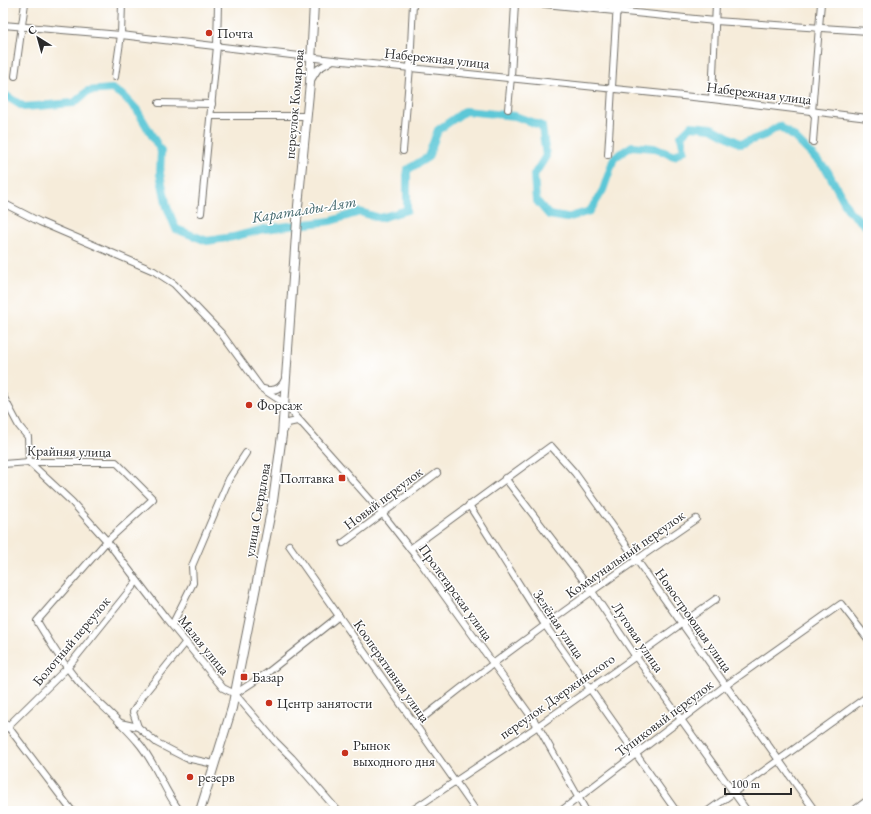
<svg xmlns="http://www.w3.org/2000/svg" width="871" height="814" viewBox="0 0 871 814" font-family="'EB Garamond',serif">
	<rect width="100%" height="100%" fill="#fff"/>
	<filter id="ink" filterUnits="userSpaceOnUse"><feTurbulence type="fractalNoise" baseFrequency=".025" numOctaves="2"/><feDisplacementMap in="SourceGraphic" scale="8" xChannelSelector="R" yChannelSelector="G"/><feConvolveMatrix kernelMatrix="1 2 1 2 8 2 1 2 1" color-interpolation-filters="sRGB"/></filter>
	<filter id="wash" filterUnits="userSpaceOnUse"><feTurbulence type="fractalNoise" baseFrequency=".012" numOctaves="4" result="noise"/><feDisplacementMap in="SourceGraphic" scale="16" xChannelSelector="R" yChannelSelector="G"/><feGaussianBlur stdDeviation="0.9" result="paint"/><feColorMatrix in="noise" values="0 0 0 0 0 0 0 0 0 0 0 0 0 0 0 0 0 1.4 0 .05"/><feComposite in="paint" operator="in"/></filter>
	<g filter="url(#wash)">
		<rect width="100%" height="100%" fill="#f6ecda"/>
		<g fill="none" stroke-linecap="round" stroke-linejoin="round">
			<polyline stroke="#5cc7d7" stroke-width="8" points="3,94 24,107 74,103 88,91 112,89 124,96 137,110 161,151 160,174 167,207 176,229 207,241 233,237 264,229 331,221 360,212 380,218 407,210 407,170 428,157 438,130 465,111 515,116 542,126 546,156 534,175 536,200 549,215 567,218 590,211 603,190 614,158 632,146 654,148 674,156 684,150 681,136 691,126 712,128 741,144 765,135 779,126 793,136 827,170 849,211 868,228"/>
		</g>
	</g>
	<g filter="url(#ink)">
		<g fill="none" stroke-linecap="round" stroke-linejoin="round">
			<defs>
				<g id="minor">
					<polyline points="535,3 715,21 868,31"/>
					<polyline points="3,25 121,35 333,60 712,99 868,118"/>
					<polyline points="15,76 25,3"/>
					<polyline points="115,77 121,35 122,3"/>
					<polyline points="311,80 318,69 333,60"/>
					<polyline points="712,99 716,3"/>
					<polyline points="159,103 212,104"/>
					<polyline points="508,109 511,77 515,3"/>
					<polyline points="211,116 306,116"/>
					<polyline points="813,142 815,116 812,112 821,3"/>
					<polyline points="403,151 410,67 413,3"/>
					<polyline points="608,155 617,3"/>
					<polyline points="3,203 40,222 154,271 174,284 221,333 261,388 284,403 382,513 418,559 538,726 586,811"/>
					<polyline points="201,213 217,46 218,3"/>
					<path d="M264,389C274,392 281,389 285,379"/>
					<polyline points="3,396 19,426 28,437 29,462"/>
					<polyline points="283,432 288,423 297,421 301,423"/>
					<polyline points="29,462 72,502 107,541 165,617 223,688 235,694 275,741 292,758 338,811"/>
					<path d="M3,464L29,462H116L153,499L107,541L37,621C51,644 66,669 85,689C102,706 121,722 137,741C156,762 163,790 180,811"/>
					<polyline points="505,478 591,590 636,657 747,811"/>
					<polyline points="469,505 545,625 676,811"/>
					<polyline points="343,543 437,473"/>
					<polyline points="289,545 476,811"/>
					<polyline points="410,549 551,446 575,473 815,811"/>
					<polyline points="172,625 193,583 192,566 229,479 246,453"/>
					<polyline points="235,694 267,673 339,616"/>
					<polyline points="3,720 72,811"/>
					<polyline points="120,723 138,727 157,743 186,758 214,764"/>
					<path d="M415,724C506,652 600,584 696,519"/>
					<polyline points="138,727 133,712 144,694 186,642"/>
					<polyline points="3,731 68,667 137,581"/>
					<polyline points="411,811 538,726 716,599"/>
					<polyline points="561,811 725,686 841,604 868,639"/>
					<polyline points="708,811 868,696"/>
					<polyline points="853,811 868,800"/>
				</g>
				<polyline id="major" points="200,811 232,708 273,501 282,435 298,206 310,83 314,3"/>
			</defs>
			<use href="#minor" stroke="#726f68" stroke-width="8"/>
			<use href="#major" stroke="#726f68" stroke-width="10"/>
			<use href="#minor" stroke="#fff" stroke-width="6"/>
			<use href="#major" stroke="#fff" stroke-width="8"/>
		</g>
	</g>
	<g fill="#c8321e" stroke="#fff" stroke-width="1.5">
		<circle cx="209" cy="33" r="4"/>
		<circle cx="249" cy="405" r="4"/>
		<rect x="338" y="474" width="8" height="8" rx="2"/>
		<rect x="240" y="673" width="8" height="8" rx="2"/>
		<circle cx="269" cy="703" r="4"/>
		<circle cx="345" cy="753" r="4"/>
		<circle cx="190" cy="777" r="4"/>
	</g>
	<g text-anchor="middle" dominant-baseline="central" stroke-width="3" stroke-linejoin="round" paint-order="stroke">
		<g font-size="14" fill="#2b2b2b" stroke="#fff" text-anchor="start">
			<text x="217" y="33">Почта</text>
			<text x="257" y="405">Форсаж</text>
			<text x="334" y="478" text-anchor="end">Полтавка</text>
			<text x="252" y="677">Базар</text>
			<text x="277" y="703">Центр занятости</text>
			<text x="353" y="745">Рынок<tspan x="353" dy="16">выходного дня</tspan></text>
			<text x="198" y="777">резерв</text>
		</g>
		<g font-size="14" fill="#2b2b2b" stroke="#fff">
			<text transform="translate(437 58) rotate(6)">Набережная улица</text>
			<text transform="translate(759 93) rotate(7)">Набережная улица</text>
			<text transform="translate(294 104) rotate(-85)">переулок Комарова</text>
			<text transform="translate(69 451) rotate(1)">Крайняя улица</text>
			<text transform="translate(383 498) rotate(-37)">Новый переулок</text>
			<text transform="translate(257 510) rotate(-80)">улица Свердлова</text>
			<text transform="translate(625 554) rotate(-35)">Коммунальный переулок</text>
			<text transform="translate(456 592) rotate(54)">Пролетарская улица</text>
			<text transform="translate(694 620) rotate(55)">Новостроющая улица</text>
			<text transform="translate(559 624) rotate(56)">Зелёная улица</text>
			<text transform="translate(638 637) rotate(56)">Луговая улица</text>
			<text transform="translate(71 641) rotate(-50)">Болотный переулок</text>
			<text transform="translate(204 645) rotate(51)">Малая улица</text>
			<text transform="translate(392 671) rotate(55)">Кооперативная улица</text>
			<text transform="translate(557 696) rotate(-35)">переулок Дзержинского</text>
			<text transform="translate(664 718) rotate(-37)">Тупиковый переулок</text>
		</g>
		<g font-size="15" font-style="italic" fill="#3c6267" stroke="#fff">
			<text transform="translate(304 209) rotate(-9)">Караталды-Аят</text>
		</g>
	</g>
	<rect width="871" height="814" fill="none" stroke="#fff" stroke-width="16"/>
	<g transform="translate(38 38) rotate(323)" stroke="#ffffff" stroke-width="3" paint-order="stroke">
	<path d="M0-3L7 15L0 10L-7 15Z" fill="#2b2b2b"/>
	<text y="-6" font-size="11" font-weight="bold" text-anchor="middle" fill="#2b2b2b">С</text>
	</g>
	<path d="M725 788v6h66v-6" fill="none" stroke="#2b2b2b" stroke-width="2"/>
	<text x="731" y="788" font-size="12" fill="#2b2b2b" stroke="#ffffff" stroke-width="3" paint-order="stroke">100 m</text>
</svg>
